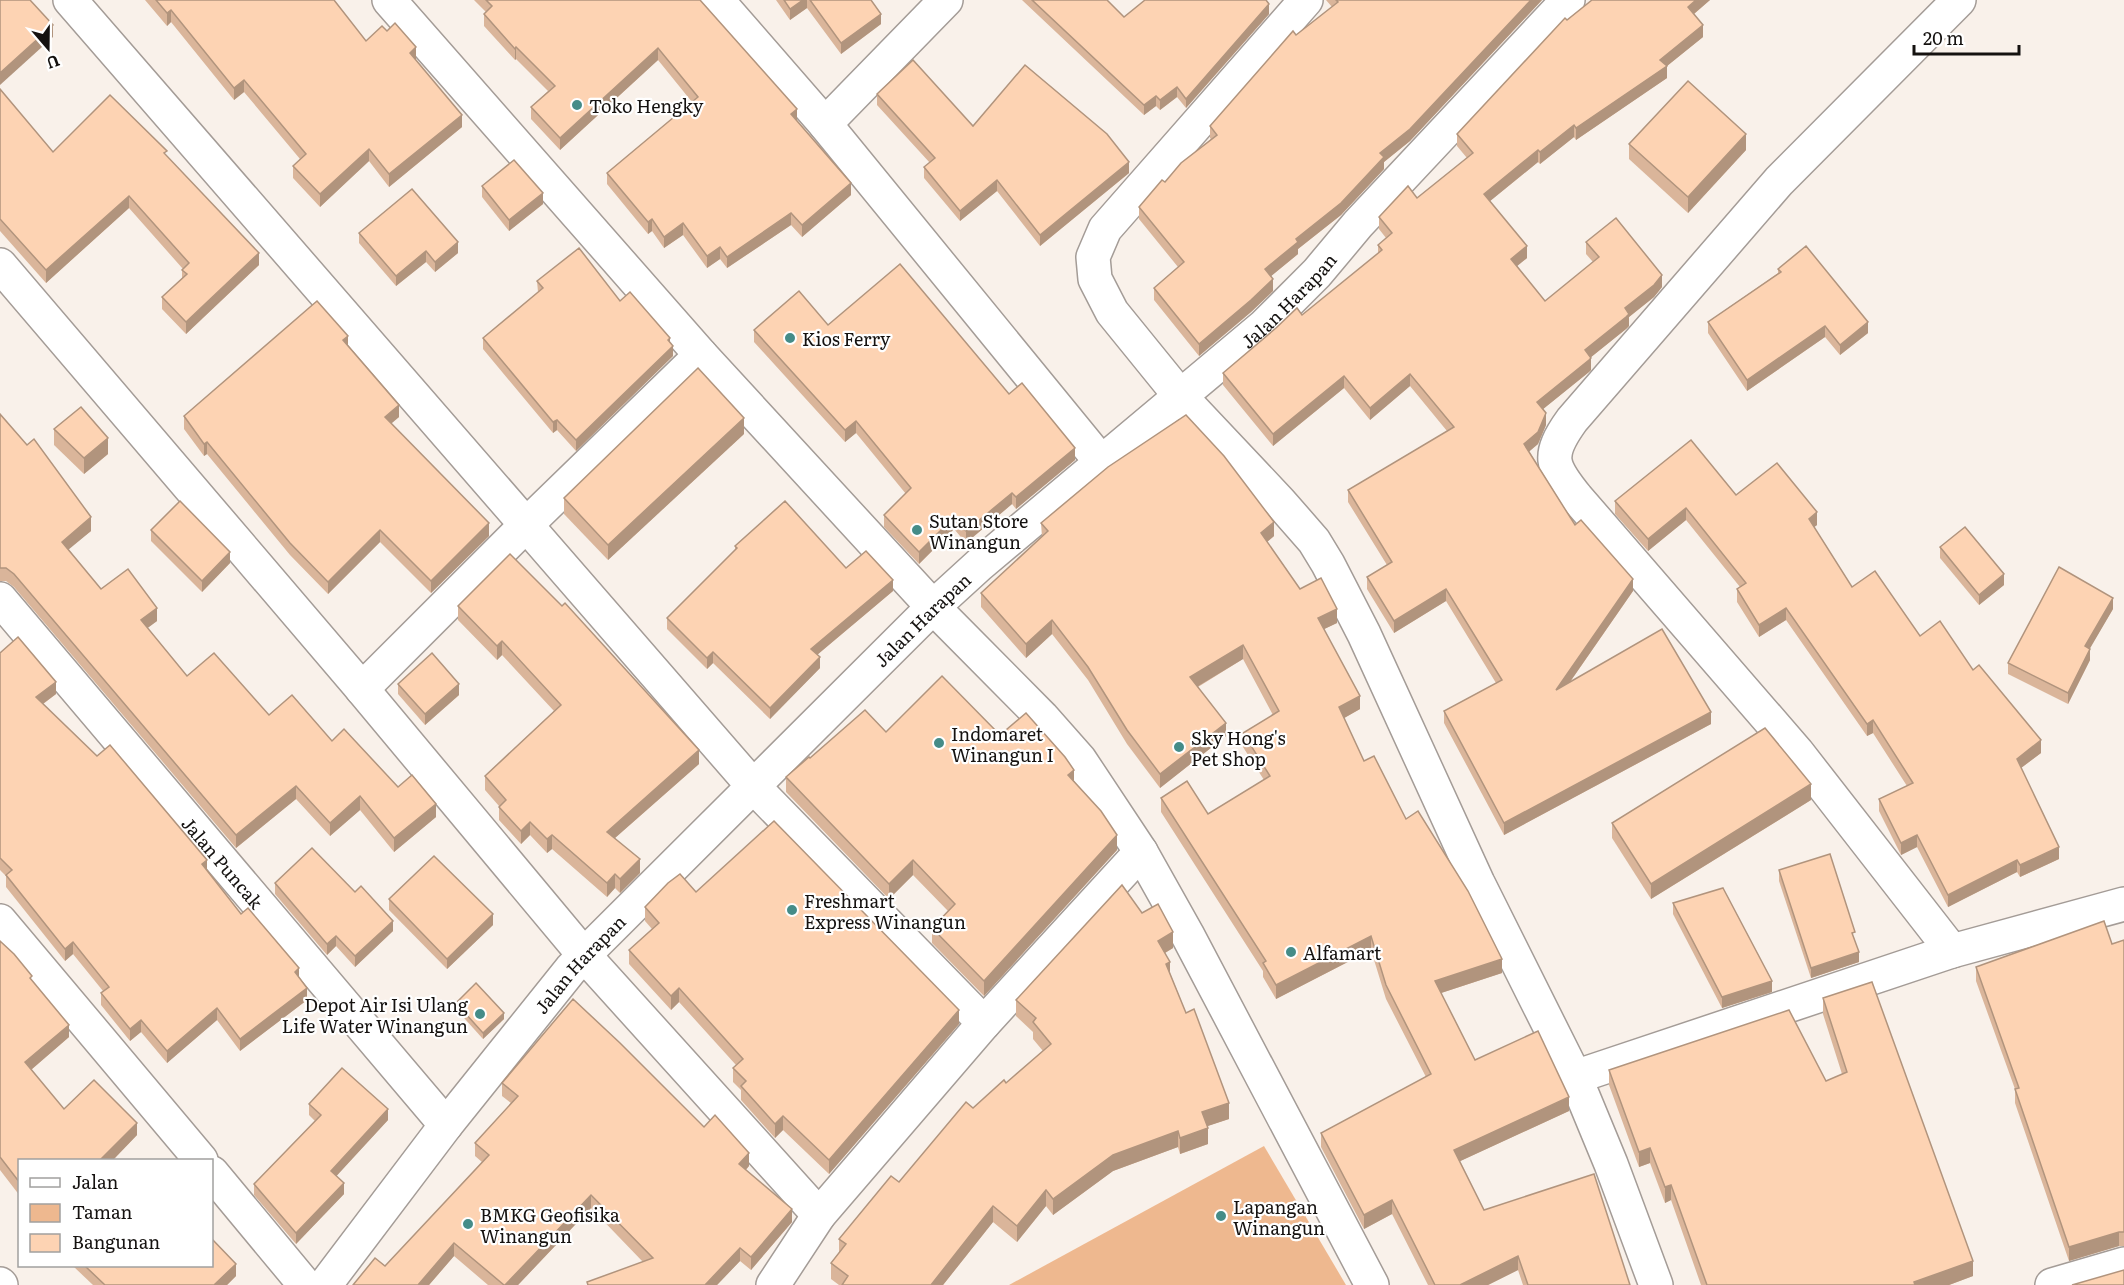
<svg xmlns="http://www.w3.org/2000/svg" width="2124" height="1285" viewBox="0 0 2124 1285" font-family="Literata,serif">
	<rect width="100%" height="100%" fill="#f9f1ea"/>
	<polygon fill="#eeb88f" points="1264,1146 1346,1285 1009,1285"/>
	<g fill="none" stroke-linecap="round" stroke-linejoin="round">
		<defs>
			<g id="minor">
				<polyline points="70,0 753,786 984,1023"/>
				<polyline points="389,0 701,355 933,607 1042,717 1080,760 1141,852 1187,934 1372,1285"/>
				<polyline points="717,0 825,124 1102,463"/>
				<polyline points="1306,0 1105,229 1093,257 1095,279 1112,312 1181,397 1280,502 1314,541 1328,564 1364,634 1478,883 1575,1077 1611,1164 1656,1285"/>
				<polyline points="825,124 946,0"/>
				<polyline points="0,265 357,683 584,955 819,1215"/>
				<path id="s1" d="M0,599L446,1125"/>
				<polyline points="362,689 526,525 701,355"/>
				<polyline points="0,921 201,1160"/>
				<path d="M1952,951L1797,752L1577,498C1551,466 1546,456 1572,420L1779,181L1959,0"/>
				<polyline points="1575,1077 1952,951 2124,904"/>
				<polyline points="212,1173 305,1285"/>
				<polyline points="0,1284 1,1285"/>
				<path id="s2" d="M325,1285L446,1125L571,969L596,943L933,607L979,565L1264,326L1317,273L1358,224L1568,0"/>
				<polyline points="773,1285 819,1215 984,1023 1141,852"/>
				<polyline points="2052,1285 2124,1264"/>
			</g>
		</defs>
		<use href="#minor" stroke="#a49c97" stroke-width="36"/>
		<use href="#minor" stroke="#fff" stroke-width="33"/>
	</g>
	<g fill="#dab59a">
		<polygon points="145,0 334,0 366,41 416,59 415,60 462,127 389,187 369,161 320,207 293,178 293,166 300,159 244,92 234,100 171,22 167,26"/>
		<polygon points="474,0 700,0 797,121 851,195 802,237 791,225 727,268 720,259 707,268 683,235 664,248 652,231 648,234 607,184 607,173 692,102 658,60 560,150 531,119 531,107 548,91 516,59 515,60 484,26 484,14 486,12"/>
		<polygon points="776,0 871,0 881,24 841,54 807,8 790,20"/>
		<polygon points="1022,0 1107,0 1124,17 1269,14 1186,108 1177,97 1160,110 1156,106 1144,115"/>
		<polygon points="1326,0 1542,0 1410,141 1384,162 1384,169 1341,215 1298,249 1298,254 1271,276 1273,291 1251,312 1199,356 1154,300 1154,288 1178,267 1139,219 1139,207 1211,139 1210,138 1210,126 1296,35 1332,7"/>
		<polygon points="1592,0 1710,0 1694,14 1703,37 1667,66 1667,78 1576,140 1574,137 1540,164 1538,162 1490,201 1527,258 1517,266 1545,301 1593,262 1586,254 1586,242 1662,287 1654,297 1629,317 1629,326 1626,329 1591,357 1591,370 1589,372 1543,409 1546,425 1538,444 1529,451 1575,525 1633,591 1570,682 1711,724 1504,835 1444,723 1444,711 1496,683 1446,601 1394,633 1367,589 1367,577 1387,565 1348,502 1348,490 1447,431 1410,386 1370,420 1344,388 1273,446 1223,385 1223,373 1302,315 1378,254 1378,245 1386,238 1379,229 1379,217 1417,198 1467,158 1457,146 1457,134 1567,20"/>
		<polygon points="0,89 53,152 167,156 259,265 186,334 162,309 162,297 182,278 182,270 183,269 129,208 46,283 0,231"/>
		<polygon points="877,94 973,126 1129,173 1040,246 997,191 960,221 924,178 924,167 930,163 877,105"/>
		<polygon points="1629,144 1746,150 1688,213 1629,159"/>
		<polygon points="482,186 543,204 509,231 482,197"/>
		<polygon points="359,233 458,253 435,272 426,262 396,286 359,243"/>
		<polygon points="1778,269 1868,333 1840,355 1825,337 1747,391 1708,333 1708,322 1778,273"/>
		<polygon points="537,281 620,301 670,343 673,356 576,451 557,430 553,433 483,349 483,338 538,292"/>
		<polygon points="828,325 1009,394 1075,460 1016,509 1012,504 966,543 954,529 919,564 884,527 884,515 906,494 856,433 845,442 754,342 754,330"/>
		<polygon points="348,346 399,417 391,423 489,536 431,593 380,542 328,594 290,555 207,454 204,456 184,429 184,416"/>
		<polygon points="0,414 91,531 68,549 101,589 157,621 147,628 187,676 269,715 332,741 398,787 436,817 394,852 360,810 330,836 296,799 236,848 14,587 6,581 0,581"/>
		<polygon points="54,429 108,454 84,474 54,445"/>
		<polygon points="744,434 608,560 564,514 564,498"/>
		<polygon points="1736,495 1817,525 1814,527 1852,587 1920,636 1973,670 2041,753 2021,768 2059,859 2020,877 2017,872 1948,907 1917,847 1901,855 1879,811 1879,799 1907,786 1873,733 1867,736 1786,620 1759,637 1737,602 1737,589 1740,587 1686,520 1648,551 1615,514 1615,501"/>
		<polygon points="1041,523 1274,536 1267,542 1300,589 1337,623 1324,629 1360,709 1344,718 1364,761 1406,819 1502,973 1441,993 1475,1060 1569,1111 1460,1161 1484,1210 1630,1285 1523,1285 1518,1270 1488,1285 1428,1285 1392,1214 1364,1229 1321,1147 1321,1133 1426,1077 1386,999 1371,950 1276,999 1263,977 1263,971 1161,812 1161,798 1208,814 1264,780 1243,747 1243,733 1273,715 1243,659 1198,687 1226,736 1160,788 1127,744 1088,680 1052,634 1026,658 981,607 981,593 1042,537"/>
		<polygon points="151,530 230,563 202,592 151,541"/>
		<polygon points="735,546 846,568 893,591 817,655 820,668 770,719 713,663 707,669 667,629 667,618 735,550"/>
		<polygon points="1940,547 2004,585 1979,605 1940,558"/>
		<polygon points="458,606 699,764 615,838 640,873 620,893 615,888 607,897 552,849 547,853 530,835 521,844 499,820 499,806 485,790 485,776 554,711 502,655 497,660 458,620"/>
		<polygon points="2113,609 2089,649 2090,660 2068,704 2008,674 2008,663"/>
		<polygon points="0,653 56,694 43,704 207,870 241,914 299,977 307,1000 240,1051 217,1020 167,1063 141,1032 130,1041 101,1005 101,993 103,991 73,954 65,961 6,887 6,876 0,870"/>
		<polygon points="398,684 459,695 425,725 398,694"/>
		<polygon points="886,732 1000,735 1074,781 1117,850 984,996 932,943 932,928 948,911 913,875 889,899 786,792 786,777 810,758"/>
		<polygon points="1811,800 1651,899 1612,838 1612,823"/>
		<polygon points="1779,870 1855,941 1859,962 1811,978 1779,881"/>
		<polygon points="275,883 393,931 355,967 336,946 327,955 275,894"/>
		<polygon points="696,892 959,1024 829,1174 783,1130 775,1138 741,1100 741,1090 733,1082 733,1068 736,1065 679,1002 671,1010 629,964 629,950 652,929 645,921 645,907"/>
		<polygon points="389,899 493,925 447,969 389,910"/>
		<polygon points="1673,903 1772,992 1722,1008 1673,914"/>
		<polygon points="1142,913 1173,948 1165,953 1170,973 1229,1119 1207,1126 1208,1144 1180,1154 1178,1147 1113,1171 1053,1215 1046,1206 1017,1242 993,1222 943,1285 839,1285 831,1279 831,1263 839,1253 839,1239 1006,1083 1043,1051 1033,1039 1033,1032 1016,1016 1016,1000"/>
		<polygon points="2124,940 2124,1246 2119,1246 2069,1261 2015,1103 2015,1089 1976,981 1976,967 2112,944"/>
		<polygon points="0,941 32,981 69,1037 31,1070 64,1109 137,1135 112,1161 20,1161 20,1196 0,1170"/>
		<polygon points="1823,998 1973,1276 1949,1285 1701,1285 1671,1200 1665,1203 1650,1163 1639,1167 1609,1085 1609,1070 1826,1081 1842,1074 1823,1014"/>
		<polygon points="456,1003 504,1019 483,1039 456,1009"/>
		<polygon points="502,1083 704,1127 749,1166 746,1170 792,1222 751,1270 740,1261 717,1285 587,1285 587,1282 643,1262 591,1208 518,1285 488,1285 454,1256 429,1285 353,1285 385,1266 482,1162 475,1156 475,1143 511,1103 502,1096"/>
		<polygon points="309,1104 388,1120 336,1176 344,1194 296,1244 254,1195 254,1184 315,1121 309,1115"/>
		<polygon points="73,1266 212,1266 236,1276 227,1285 93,1285"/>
	</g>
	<g fill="#b1947d">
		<polygon points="803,0 807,0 807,8 790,20 790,9"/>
		<polygon points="1531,0 1542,0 1410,141 1384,162 1384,169 1341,215 1298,249 1298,254 1265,281 1265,269 1296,239"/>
		<polygon points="1696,0 1710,0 1688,19 1688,7"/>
		<polygon points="1269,4 1269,14 1186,108 1186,99"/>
		<polygon points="171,10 171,22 167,26 167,13"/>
		<polygon points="881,14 881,24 841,54 841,43"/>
		<polygon points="53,25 53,37 0,85 0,73"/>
		<polygon points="1703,25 1703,37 1667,66 1667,78 1576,140 1576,128"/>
		<polygon points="416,47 416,59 410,65 410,53"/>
		<polygon points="516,47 516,59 515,60 515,49"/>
		<polygon points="658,48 658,60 560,150 560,138"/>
		<polygon points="244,80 244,92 234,100 234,88"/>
		<polygon points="1177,87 1177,97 1160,110 1160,100"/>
		<polygon points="1156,96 1156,106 1144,115 1144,105"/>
		<polygon points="797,109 797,121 791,114"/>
		<polygon points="462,115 462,127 389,187 389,174"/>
		<polygon points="1574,125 1574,137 1540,164 1540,152"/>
		<polygon points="1746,134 1746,150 1688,213 1688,197"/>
		<polygon points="369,149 369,161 320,207 320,194"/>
		<polygon points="1538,150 1538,162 1484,206 1484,194"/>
		<polygon points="1129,162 1129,173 1040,246 1040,235"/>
		<polygon points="997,180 997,191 960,221 960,211"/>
		<polygon points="851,183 851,195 802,237 802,225"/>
		<polygon points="543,193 543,204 509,231 509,220"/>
		<polygon points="129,196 129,208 46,283 46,270"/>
		<polygon points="791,213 791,225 727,268 727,257"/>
		<polygon points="652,219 652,231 648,234 648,222"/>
		<polygon points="683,223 683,235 664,248 664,237"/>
		<polygon points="458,242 458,253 435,272 435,262"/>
		<polygon points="1527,246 1527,258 1511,271 1511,259"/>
		<polygon points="720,247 720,259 707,268 707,256"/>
		<polygon points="426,251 426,262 396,286 396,276"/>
		<polygon points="259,253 259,265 186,334 186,322"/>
		<polygon points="1662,275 1662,287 1654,297 1629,317 1629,326 1626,329 1585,362 1585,350 1625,308"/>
		<polygon points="1273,279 1273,291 1251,312 1199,356 1199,344"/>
		<polygon points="1868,322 1868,333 1840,355 1840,345"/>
		<polygon points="1825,326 1825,337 1747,391 1747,380"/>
		<polygon points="348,336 348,348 343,340"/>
		<polygon points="670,338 670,348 673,346 673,356 576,451 576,440"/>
		<polygon points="1591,358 1591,370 1589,372 1537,414 1537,402"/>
		<polygon points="1410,374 1410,386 1370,420 1370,408"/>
		<polygon points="1344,376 1344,388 1273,446 1273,434"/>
		<polygon points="399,405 399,417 385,429 385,417"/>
		<polygon points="1546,413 1546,425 1538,444 1524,456 1524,444"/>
		<polygon points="744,418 744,434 608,560 608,545"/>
		<polygon points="557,420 557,430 553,433 553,422"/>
		<polygon points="856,421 856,433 845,442 845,430"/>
		<polygon points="108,438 108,454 84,474 84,458"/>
		<polygon points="207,442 207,454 204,456 204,444"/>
		<polygon points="1075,448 1075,460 1016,509 1016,497"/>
		<polygon points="1012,493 1012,504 966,543 966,531"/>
		<polygon points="1686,508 1686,520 1648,551 1648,539"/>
		<polygon points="1817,512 1817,525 1809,531 1809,519"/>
		<polygon points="91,517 91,531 62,555 62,542"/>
		<polygon points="954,517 954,529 919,564 919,552"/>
		<polygon points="1274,522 1274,536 1261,547 1261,533"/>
		<polygon points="489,523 489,536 431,593 431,581"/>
		<polygon points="380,530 380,542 328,594 328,582"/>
		<polygon points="230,552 230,563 202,592 202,581"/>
		<polygon points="2004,574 2004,585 1979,605 1979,595"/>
		<polygon points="1633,579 1633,591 1556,702 1556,690"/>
		<polygon points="893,580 893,591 811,660 811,649"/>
		<polygon points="1446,589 1446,601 1394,633 1394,621"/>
		<polygon points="2113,598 2113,609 2085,657 2085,646"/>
		<polygon points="157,608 157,621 141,633 141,620"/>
		<polygon points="1786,608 1786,620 1759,637 1759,625"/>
		<polygon points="1337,609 1337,623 1318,632 1318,618"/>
		<polygon points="1052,620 1052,634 1026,658 1026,644"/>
		<polygon points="502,641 502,655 497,660 497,646"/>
		<polygon points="1243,645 1243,659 1190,691 1190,677"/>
		<polygon points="2090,649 2090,660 2068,704 2068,693"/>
		<polygon points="713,652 713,663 707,669 707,658"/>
		<polygon points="820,657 820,668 770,719 770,708"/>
		<polygon points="56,682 56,694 36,709 36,697"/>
		<polygon points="459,684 459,695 425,725 425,714"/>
		<polygon points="1360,696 1360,709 1339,721 1339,707"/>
		<polygon points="1711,712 1711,724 1504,835 1504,823"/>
		<polygon points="1873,720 1873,733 1867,736 1867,724"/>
		<polygon points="1226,723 1226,736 1160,788 1160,774"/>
		<polygon points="2041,740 2041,753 2017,771 2017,759"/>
		<polygon points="699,750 699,764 607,845 607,832"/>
		<polygon points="1074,770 1074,785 1068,775"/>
		<polygon points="1811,784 1811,800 1651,899 1651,884"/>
		<polygon points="296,786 296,799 236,848 236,835"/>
		<polygon points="360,796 360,810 330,836 330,823"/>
		<polygon points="436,804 436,817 394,852 394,838"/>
		<polygon points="530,822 530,835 521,844 521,831"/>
		<polygon points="552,835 552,849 547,853 547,839"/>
		<polygon points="1117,835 1117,850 984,996 984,981"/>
		<polygon points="1917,835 1917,847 1901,855 1901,843"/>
		<polygon points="2059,847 2059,859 2020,877 2020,865"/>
		<polygon points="640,859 640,873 620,893 620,879"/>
		<polygon points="207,860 207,872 202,864"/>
		<polygon points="913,860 913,875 889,899 889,884"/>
		<polygon points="2017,860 2017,872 1948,907 1948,895"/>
		<polygon points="615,874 615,888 607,897 607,883"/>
		<polygon points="493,914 493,925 447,969 447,959"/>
		<polygon points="393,921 393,931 355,967 355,956"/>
		<polygon points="1173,932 1173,948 1158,957 1158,941"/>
		<polygon points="336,936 336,946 327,955 327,944"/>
		<polygon points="1371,936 1371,950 1276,999 1276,985"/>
		<polygon points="73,942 73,954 65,961 65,949"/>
		<polygon points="1859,952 1859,962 1811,978 1811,968"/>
		<polygon points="1502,959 1502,973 1435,995 1435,981"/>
		<polygon points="1170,962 1170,978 1166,964"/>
		<polygon points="299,968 299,980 295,972"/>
		<polygon points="1772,981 1772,992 1722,1008 1722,997"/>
		<polygon points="307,988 307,1000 240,1051 240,1039"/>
		<polygon points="679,988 679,1002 671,1010 671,996"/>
		<polygon points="217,1008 217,1020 167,1063 167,1051"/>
		<polygon points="959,1010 959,1024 829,1174 829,1160"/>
		<polygon points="504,1013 504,1019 483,1039 483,1033"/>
		<polygon points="141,1020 141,1032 130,1041 130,1029"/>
		<polygon points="69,1025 69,1037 25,1075 25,1062"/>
		<polygon points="1569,1097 1569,1111 1454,1164 1454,1150"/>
		<polygon points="1229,1103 1229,1119 1202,1128 1202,1112"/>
		<polygon points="388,1109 388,1120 331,1182 331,1171"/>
		<polygon points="783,1116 783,1130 775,1138 775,1124"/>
		<polygon points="137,1123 137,1135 112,1161 99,1161"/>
		<polygon points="1208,1128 1208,1144 1180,1154 1180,1138"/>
		<polygon points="1178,1131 1178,1147 1113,1171 1053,1215 1053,1199 1113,1155"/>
		<polygon points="1650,1148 1650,1163 1639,1167 1639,1152"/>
		<polygon points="749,1153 749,1166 739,1177 739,1164"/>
		<polygon points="344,1183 344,1194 296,1244 296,1233"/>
		<polygon points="1671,1185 1671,1200 1665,1203 1665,1187"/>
		<polygon points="1046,1190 1046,1206 1017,1242 1017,1226"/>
		<polygon points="591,1195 591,1208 518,1285 505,1285"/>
		<polygon points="1392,1200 1392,1214 1364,1229 1364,1215"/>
		<polygon points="993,1206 993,1222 943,1285 931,1285"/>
		<polygon points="792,1209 792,1222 751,1270 751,1257"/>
		<polygon points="2119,1232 2119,1246 2069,1261 2069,1247"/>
		<polygon points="454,1243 454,1256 429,1285 418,1285"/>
		<polygon points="740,1248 740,1261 717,1285 705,1285"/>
		<polygon points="1518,1256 1518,1270 1488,1285 1460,1285"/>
		<polygon points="1973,1261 1973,1276 1949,1285 1914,1285 1914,1282"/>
		<polygon points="236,1264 236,1276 227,1285 214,1285"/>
	</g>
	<g fill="#fdd3b3" stroke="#b1947d" stroke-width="1.5">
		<polygon points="0,0 30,0 53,25 0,73"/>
		<polygon points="156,0 334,0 366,41 382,26 387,31 395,23 416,47 410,53 462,115 389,174 369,149 320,194 293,166 306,154 244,80 234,88 171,10 167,13"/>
		<polygon points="486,0 700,0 797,109 791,114 851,183 802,225 791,213 727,257 720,247 707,256 683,223 664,237 652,219 648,222 607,173 698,97 658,48 560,138 531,107 555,86 516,47 515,49 484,14 492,6"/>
		<polygon points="784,0 803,0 790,9"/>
		<polygon points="810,0 871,0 881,14 841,43"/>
		<polygon points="1032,0 1107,0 1124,17 1145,0 1266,0 1269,4 1186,99 1177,87 1160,100 1156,96 1144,105"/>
		<polygon points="1336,0 1531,0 1410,129 1380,153 1384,157 1341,203 1296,239 1298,242 1265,269 1273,279 1251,300 1199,344 1154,288 1184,262 1139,207 1162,180 1165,182 1181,163 1217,135 1210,126 1293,31 1296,35 1338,2"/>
		<polygon points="1592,0 1696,0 1688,7 1703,25 1660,60 1667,66 1576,128 1574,125 1540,152 1538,150 1484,194 1527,246 1511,259 1545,301 1599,257 1586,242 1616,218 1662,275 1654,285 1625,308 1629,314 1626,317 1585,350 1591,358 1589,360 1537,402 1546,413 1538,432 1524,444 1575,525 1581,520 1633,579 1556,690 1662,629 1711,712 1504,823 1444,711 1502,680 1446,589 1394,621 1367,577 1392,562 1348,490 1454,427 1410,374 1370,408 1344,376 1273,434 1223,373 1276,328 1297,308 1302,315 1382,250 1378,245 1392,233 1379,217 1408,186 1417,198 1473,153 1457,134 1565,18 1567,20"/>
		<polygon points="913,60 973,126 1025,65 1107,134 1129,162 1040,235 997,180 960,211 924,167 935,158 877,94"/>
		<polygon points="1688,81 1746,134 1688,197 1629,144"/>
		<polygon points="0,89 53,152 110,95 167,151 164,153 259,253 186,322 162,297 187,274 182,270 189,263 129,196 46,270 0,219"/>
		<polygon points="514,160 543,193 509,220 482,186"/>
		<polygon points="412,189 458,242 435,262 426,251 396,276 359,233"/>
		<polygon points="1806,246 1868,322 1840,345 1825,326 1747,380 1708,322 1781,272 1778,269"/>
		<polygon points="579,248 620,301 630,292 670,338 668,340 673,346 576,440 557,420 553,422 483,338 543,288 537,281"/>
		<polygon points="900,264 1009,394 1022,383 1075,448 1016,497 1012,493 966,531 954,517 919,552 884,515 911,488 856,421 845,430 754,330 799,291 828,325"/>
		<polygon points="317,301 348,336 343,340 399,405 385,417 489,523 431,581 380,530 328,582 290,543 207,442 204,444 184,416"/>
		<polygon points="698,368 744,418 608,545 564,498"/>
		<polygon points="81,407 108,438 84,458 54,429"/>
		<polygon points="0,414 27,445 34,439 91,517 62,542 101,589 128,569 157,608 141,620 187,676 214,653 269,715 292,695 332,741 344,729 398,787 412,775 436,804 394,838 360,796 330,823 296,786 236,835 14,574 6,568 0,568"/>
		<polygon points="1186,415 1224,456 1274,522 1261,533 1300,589 1321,578 1337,609 1318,618 1360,696 1339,707 1364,761 1374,756 1406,819 1418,811 1468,891 1502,959 1435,981 1475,1060 1538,1031 1569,1097 1454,1150 1484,1210 1594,1174 1630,1285 1528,1285 1518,1256 1460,1285 1435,1285 1392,1200 1364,1215 1321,1133 1431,1074 1386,985 1371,936 1276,985 1263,963 1266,961 1161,798 1187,781 1208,814 1270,776 1243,733 1279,711 1243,645 1190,677 1226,723 1160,774 1127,730 1088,667 1052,620 1026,644 981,593 1048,531 1041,523 1108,467"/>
		<polygon points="1691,440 1736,495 1777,463 1817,512 1809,519 1852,587 1875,571 1920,636 1940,621 1973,670 1979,665 2041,740 2017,759 2059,847 2020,865 2017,860 1948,895 1917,835 1901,843 1879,799 1913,783 1873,720 1867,724 1786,608 1759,625 1737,589 1746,583 1686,508 1648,539 1615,501"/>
		<polygon points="180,501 230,552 202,581 151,530"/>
		<polygon points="785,501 846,568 866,551 893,580 811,649 820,657 770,708 713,652 707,658 667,618 737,548 735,546"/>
		<polygon points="1965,527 2004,574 1979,595 1940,547"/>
		<polygon points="510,554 562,606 565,603 699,750 607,832 640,859 620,879 615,874 607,883 552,835 547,839 530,822 521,831 499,807 506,800 485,776 561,705 502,641 497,646 458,606"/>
		<polygon points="2059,567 2113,598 2085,646 2090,649 2068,693 2008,663"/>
		<polygon points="18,637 56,682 36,697 97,756 110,745 207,860 202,864 241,914 248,908 299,968 295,972 307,988 240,1039 217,1008 167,1051 141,1020 130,1029 101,993 109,987 73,942 65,949 6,875 12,870 0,858 0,653"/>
		<polygon points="432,653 459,684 425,714 398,684"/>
		<polygon points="942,676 1000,735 1026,713 1065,757 1074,770 1068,775 1101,811 1117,835 984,981 932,928 955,904 913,860 889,884 786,777 809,757 810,758 865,710 886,732"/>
		<polygon points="1765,728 1811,784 1651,884 1612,823"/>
		<polygon points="774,821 959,1010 829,1160 783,1116 775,1124 741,1086 746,1081 733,1068 743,1059 679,988 671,996 629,950 659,923 645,907 668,883 680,874 696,892"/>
		<polygon points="312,848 355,892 361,886 393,921 355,956 336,936 327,944 275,883"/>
		<polygon points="1830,854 1855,932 1852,933 1859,952 1811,968 1779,870"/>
		<polygon points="434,856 493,914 447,959 389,899"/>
		<polygon points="1122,885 1142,913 1158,904 1173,932 1158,941 1170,962 1166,964 1186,1013 1194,1009 1229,1103 1202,1112 1208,1128 1180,1138 1178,1131 1113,1155 1053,1199 1046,1190 1017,1226 993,1206 931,1285 842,1285 848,1276 831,1263 846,1244 839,1239 891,1176 899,1182 966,1102 973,1108 1004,1080 1006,1083 1051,1044 1033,1022 1036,1018 1016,1000"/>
		<polygon points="1723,888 1772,981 1722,997 1673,903"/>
		<polygon points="2104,921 2112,944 2124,940 2124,1232 2119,1232 2069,1247 2015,1089 2019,1088 1976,967"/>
		<polygon points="0,941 14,954 32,976 30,978 69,1025 25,1062 64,1109 94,1080 137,1123 99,1161 20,1161 20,1183 0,1157"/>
		<polygon points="1872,982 1973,1261 1914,1282 1915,1285 1707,1285 1671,1185 1665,1187 1650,1148 1639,1152 1609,1070 1789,1010 1826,1081 1847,1072 1823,998"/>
		<polygon points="476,983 504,1013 483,1033 456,1003"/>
		<polygon points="573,999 620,1043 704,1127 715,1115 749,1153 739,1164 792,1209 751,1257 740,1248 705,1285 588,1285 587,1282 653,1258 591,1195 505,1285 504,1285 454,1243 418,1285 353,1285 375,1258 385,1266 489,1155 475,1143 518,1096 502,1083"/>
		<polygon points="342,1068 388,1109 331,1171 344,1183 296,1233 254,1184 321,1115 309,1104"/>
		<polygon points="212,1239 236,1264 214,1285 105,1285 85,1266 212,1266"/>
		<polygon points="2124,1270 2124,1285 2072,1285"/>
	</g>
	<g fill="#458c88" stroke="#fff" stroke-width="2">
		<circle cx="577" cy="105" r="6"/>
		<circle cx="790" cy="338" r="6"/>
		<circle cx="917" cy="530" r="6"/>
		<circle cx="939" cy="743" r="6"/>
		<circle cx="1179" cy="747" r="6"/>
		<circle cx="792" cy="910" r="6"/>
		<circle cx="1291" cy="952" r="6"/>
		<circle cx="480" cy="1014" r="6"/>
		<circle cx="1221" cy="1216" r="6"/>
		<circle cx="468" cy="1224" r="6"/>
	</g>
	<g text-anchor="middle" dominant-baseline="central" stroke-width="4.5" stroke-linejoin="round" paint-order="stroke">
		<g font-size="18" fill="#151210" stroke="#fff" text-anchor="start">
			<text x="589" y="105">Toko Hengky</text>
			<text x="802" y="338">Kios Ferry</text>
			<text x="929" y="520">Sutan Store<tspan x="929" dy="21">Winangun</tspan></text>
			<text x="951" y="733">Indomaret<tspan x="951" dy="21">Winangun I</tspan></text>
			<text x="1191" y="737">Sky Hong's<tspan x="1191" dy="21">Pet Shop</tspan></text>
			<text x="804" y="900">Freshmart<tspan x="804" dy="21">Express Winangun</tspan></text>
			<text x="1303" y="952">Alfamart</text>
			<text x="468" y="1004" text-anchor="end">Depot Air Isi Ulang<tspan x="468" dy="21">Life Water Winangun</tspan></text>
			<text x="1233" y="1206">Lapangan<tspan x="1233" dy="21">Winangun</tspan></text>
			<text x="480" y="1214">BMKG Geofisika<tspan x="480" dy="21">Winangun</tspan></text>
		</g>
		<g font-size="18" fill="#151210" stroke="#fff">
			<text stroke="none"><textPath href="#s2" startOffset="1382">Jalan Harapan</textPath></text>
			<text stroke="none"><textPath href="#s2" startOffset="896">Jalan Harapan</textPath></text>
			<text stroke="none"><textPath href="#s1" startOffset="345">Jalan Puncak</textPath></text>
			<text stroke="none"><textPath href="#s2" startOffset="410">Jalan Harapan</textPath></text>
		</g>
	</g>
	<rect x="18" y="1159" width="195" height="108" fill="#ffffff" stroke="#a1a09f" stroke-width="1.5"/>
	<rect x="30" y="1178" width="30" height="9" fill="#ffffff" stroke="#a1a09f" stroke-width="1.5"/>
	<text x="72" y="1189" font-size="18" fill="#151210">Jalan</text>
	<rect x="30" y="1204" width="30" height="18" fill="#eeb88f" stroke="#a1a09f" stroke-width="1.5"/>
	<text x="72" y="1219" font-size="18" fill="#151210">Taman</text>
	<rect x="30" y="1234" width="30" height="18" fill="#fdd3b3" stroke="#a1a09f" stroke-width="1.5"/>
	<text x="72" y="1249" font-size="18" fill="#151210">Bangunan</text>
	<g transform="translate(48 48) rotate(160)" stroke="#ffffff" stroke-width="4.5" paint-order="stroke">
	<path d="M0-4.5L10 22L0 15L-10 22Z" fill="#151210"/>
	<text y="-9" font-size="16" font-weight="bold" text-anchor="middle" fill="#151210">U</text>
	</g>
	<path d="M1914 45v9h105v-9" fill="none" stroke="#151210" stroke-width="3"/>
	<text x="1923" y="45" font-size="18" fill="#151210" stroke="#ffffff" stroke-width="4.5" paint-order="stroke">20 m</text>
</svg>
